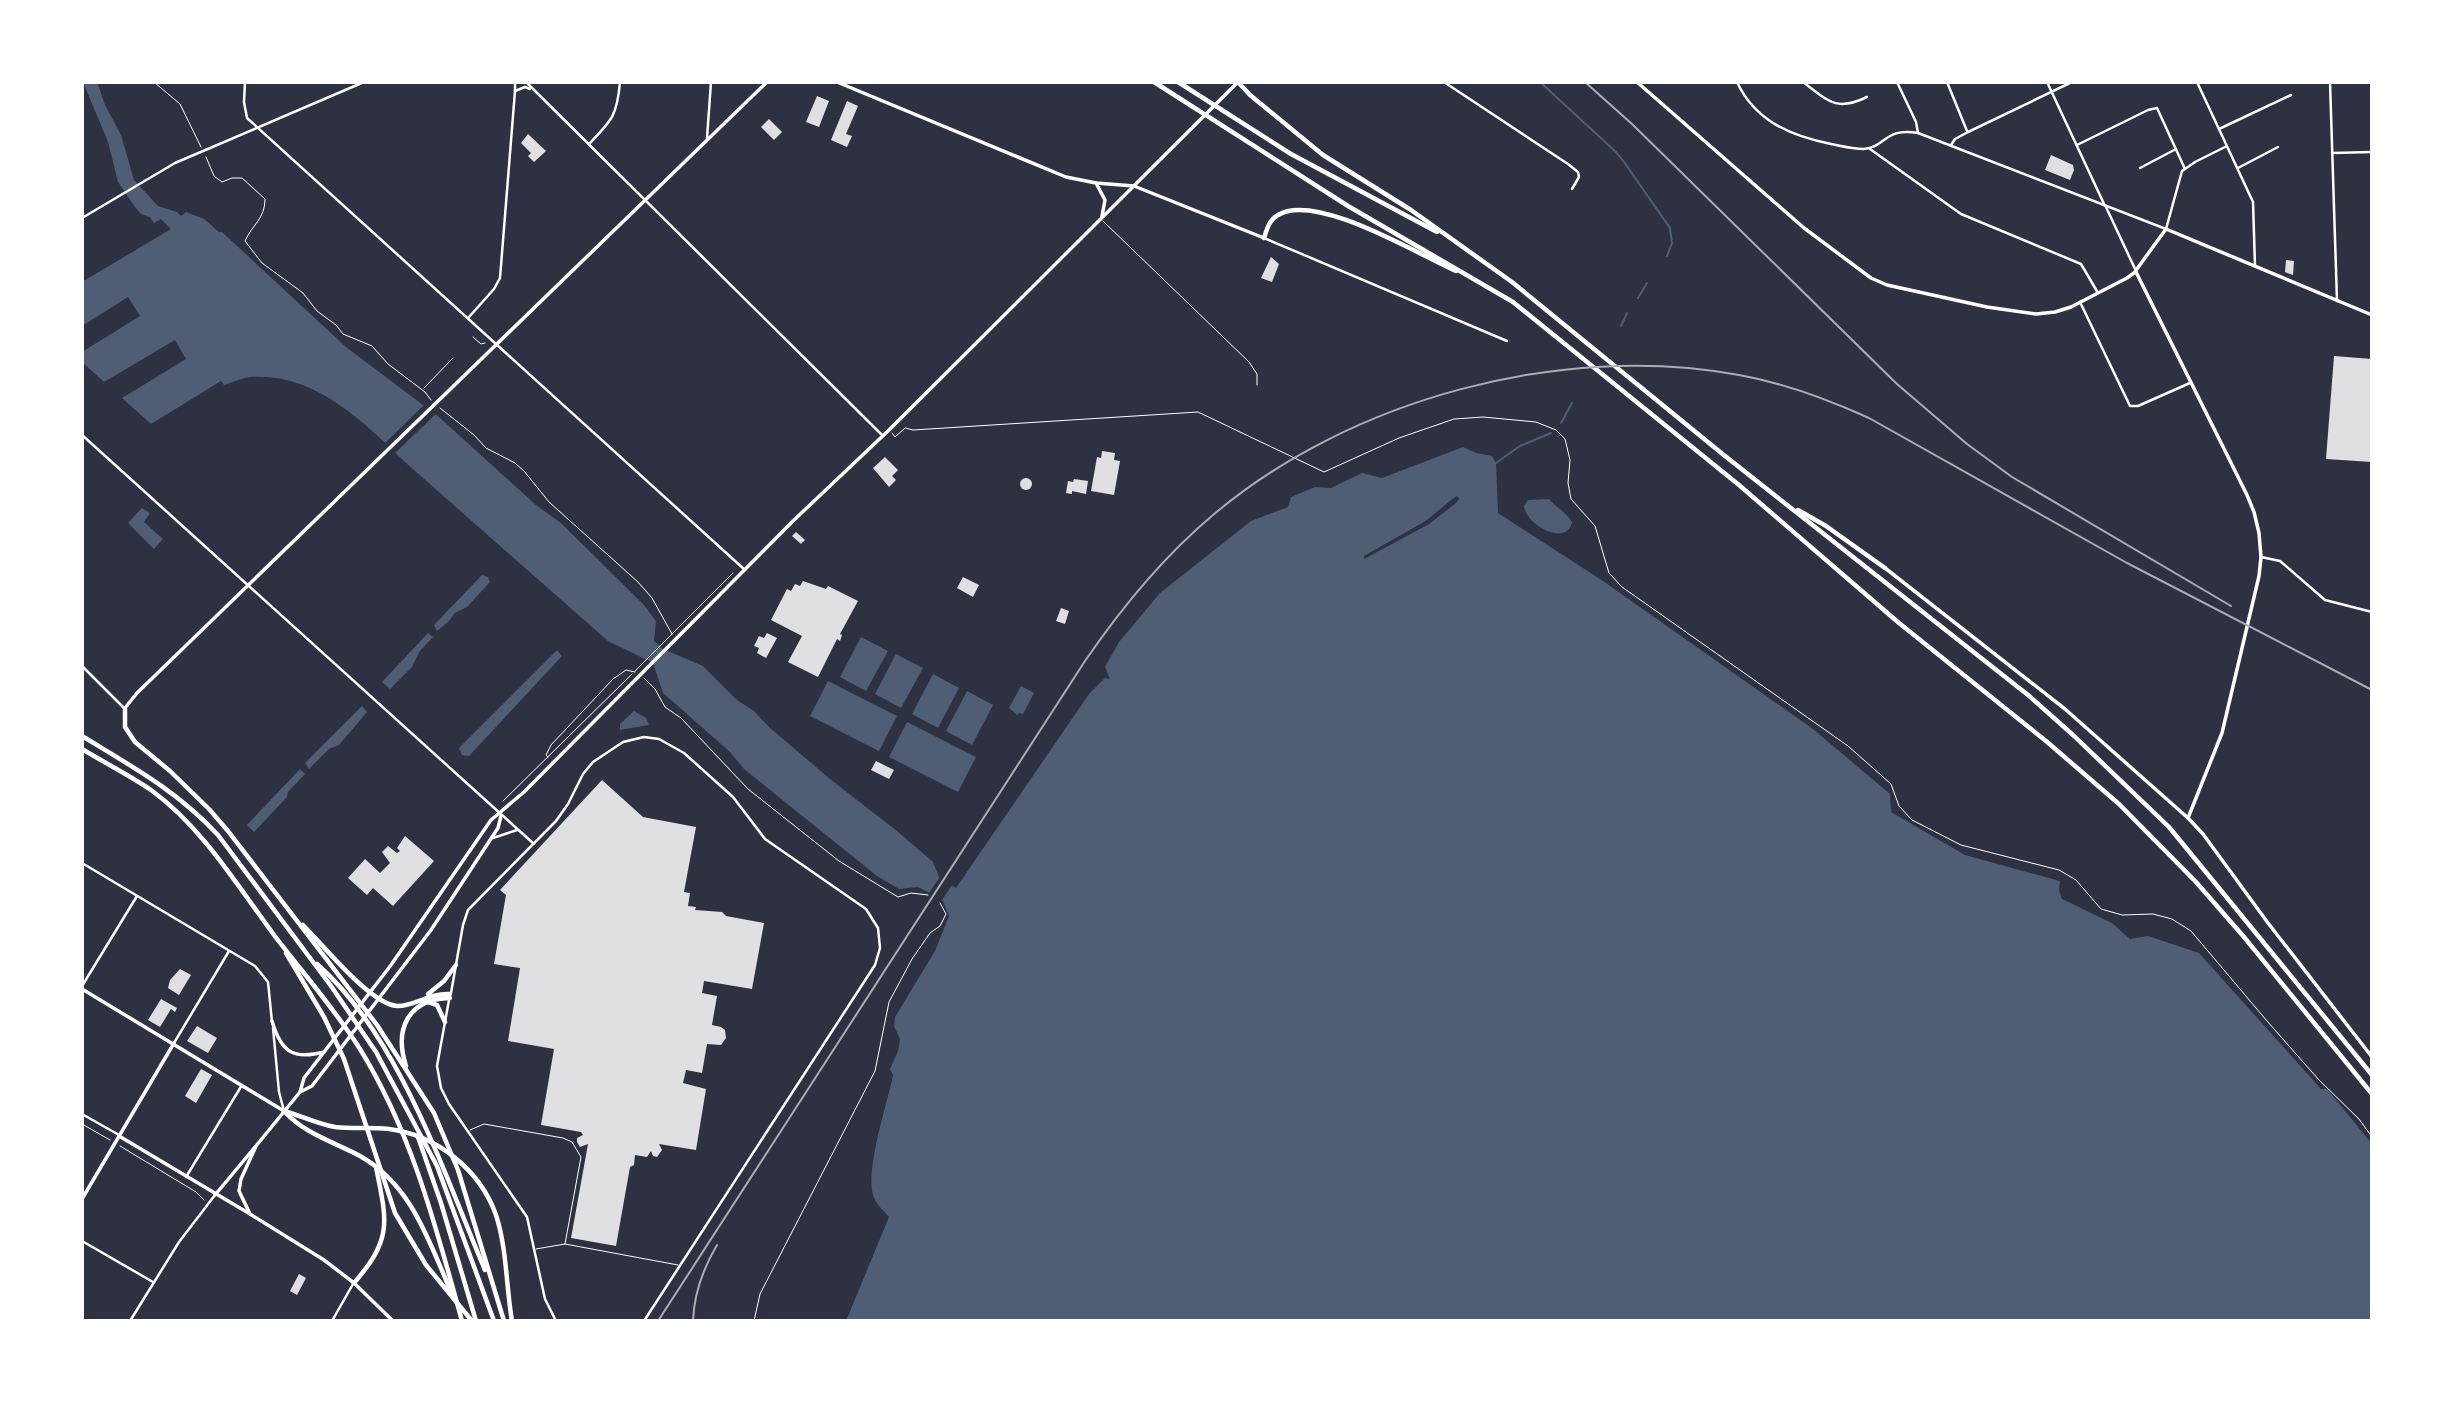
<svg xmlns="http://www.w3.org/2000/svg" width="2454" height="1403" viewBox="0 0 2454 1403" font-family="Commissioner,sans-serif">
	<rect width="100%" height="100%" fill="#2d3142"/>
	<g fill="#4f5d75" fill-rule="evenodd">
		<path d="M83,82H97L105,105L121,135L134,180L158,206L177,212L181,216L186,212L204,219L219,232H222L346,347L439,417L536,505L561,523L644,605L656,621L654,641L663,649L703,666L737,700L754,711L769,727L830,779L897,831L933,862L939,877L956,888L1089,694L1105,678L1110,679L1105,667L1119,642L1160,593L1251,521L1288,507L1291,497L1315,487L1331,488L1362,473L1382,478L1463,447L1476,453L1492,456L1496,463L1498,513L1603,581L1813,729L1890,794L1891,812L1965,855L2060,881L2059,890L2062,899L2112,923L2130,939L2148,936L2199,953L2321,1089H2327L2372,1144V1321H846L889,1217C885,1212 878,1206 875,1200C862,1177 888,1102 893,1075L890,1069L898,1051L900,1039L894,1026L895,1017L935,951L949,916L943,901L928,892L918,887L899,889L877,876L744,769L730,752L663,693L653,663L608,641L406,463C363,421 314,372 250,377C241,378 232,383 224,385L221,381L151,424L122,398L186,359L175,340L104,382L82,362V352L140,316L128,297L82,326V282L171,229L161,219L154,223L150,217L141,214L135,207L118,182L108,142ZM1456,496L1429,524L1365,556L1426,521Z"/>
		<path d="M1549,499C1557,508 1566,512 1572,522C1567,548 1525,524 1524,506L1528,500Z"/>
		<polygon points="142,508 150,513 144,522 163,539 154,549 128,523"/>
		<polygon points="482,575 488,577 490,582 467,607 455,613 448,622 437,631 434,625"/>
		<polygon points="428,633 433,637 420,651 412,667 390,689 382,682"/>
		<polygon points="861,637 888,651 866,691 840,677"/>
		<polygon points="557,650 562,656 469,756 462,755 459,748"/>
		<polygon points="896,654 923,668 901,708 875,694"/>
		<polygon points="933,674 959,688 938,728 912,714"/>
		<polygon points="828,681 897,716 879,751 810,716"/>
		<polygon points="1021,686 1034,693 1023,714 1019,713 1017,715 1009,708"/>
		<polygon points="967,691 993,705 972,745 946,731"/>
		<polygon points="362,706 367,712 339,745 329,749 309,769 305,763"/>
		<polygon points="634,711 646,718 649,725 620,730 620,724"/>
		<polygon points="907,722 976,757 958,792 889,757"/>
		<polygon points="300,769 305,774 288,792 287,797 254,832 247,825"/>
	</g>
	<g fill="#2d3142">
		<polygon points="426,403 438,412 393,455 383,445"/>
		<polygon points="1457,496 1459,499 1456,503 1429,524 1364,559 1364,556 1426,521"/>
		<polygon points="940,877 952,885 940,903 927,896"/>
	</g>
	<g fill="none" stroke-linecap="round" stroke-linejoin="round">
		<g stroke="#4f5d75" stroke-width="2">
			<polyline points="1540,82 1616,152 1624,162 1670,228 1672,243 1667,256"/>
			<polyline points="1638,298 1647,283"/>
			<polyline points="1621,326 1627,313"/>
			<polyline points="1561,423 1572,403"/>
			<polyline points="1496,463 1520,446 1551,433"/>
		</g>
	</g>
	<g fill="#e0e0e3">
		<polygon points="817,96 829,101 819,127 806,122"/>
		<polygon points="847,101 858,106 846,134 852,136 847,147 831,140"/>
		<polygon points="769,119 782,132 774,140 761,127"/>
		<polygon points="528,134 546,151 534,162 528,156 531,153 521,143"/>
		<polygon points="2051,155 2073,165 2074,170 2070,180 2045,170"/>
		<polygon points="1271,257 1279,264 1272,282 1261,278"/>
		<polygon points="2286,260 2294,261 2293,275 2285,272"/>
		<polygon points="2334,356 2372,359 2372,462 2326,459"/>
		<polygon points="1102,451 1115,453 1114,460 1120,461 1114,495 1091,491 1097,457 1101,458"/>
		<polygon points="885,457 898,470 892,476 896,480 889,487 873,468"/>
		<circle cx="1026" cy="484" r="6"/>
		<polygon points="1074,479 1088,481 1086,494 1072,491 1072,494 1066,493 1068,481 1073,482"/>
		<polygon points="796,532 805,540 801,544 792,536"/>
		<polygon points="963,577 979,585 973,597 957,588"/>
		<polygon points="803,581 826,589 828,586 858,601 840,634 842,635 840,641 837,639 818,677 788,662 802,636 771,620 787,589 791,591 795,584 800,586"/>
		<polygon points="1061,608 1069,611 1065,624 1056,621"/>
		<polygon points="767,633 777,638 766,658 757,653 759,648 754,646 759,636 764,638"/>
		<polygon points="876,761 894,770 889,779 871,770"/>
		<polygon points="602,780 643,817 696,827 684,892 690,893 688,906 696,907 695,910 722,912 726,916 764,923 752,989 704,981 702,993 717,996 712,1025 721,1027 725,1030 726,1038 721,1045 707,1044 702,1073 686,1070 683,1083 706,1089 696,1150 659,1144 662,1150 657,1157 653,1156 651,1151 647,1157 635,1155 634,1165 630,1167 616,1246 571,1238 588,1144 580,1147 577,1142 577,1138 583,1135 581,1132 541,1125 554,1049 508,1041 520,968 494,964 506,895 500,890"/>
		<polygon points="405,836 434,861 393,906 373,888 367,895 348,878 365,859 380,873 390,863 382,852 388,846 397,853 400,851 397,848"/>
		<polygon points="180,969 191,975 179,995 168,988 170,980"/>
		<polygon points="161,999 177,1008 175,1012 171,1009 160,1027 148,1020"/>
		<polygon points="197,1026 217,1038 208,1053 187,1041"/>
		<polygon points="201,1069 212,1075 196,1103 185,1096"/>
		<polygon points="299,1274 306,1278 297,1295 290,1291"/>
	</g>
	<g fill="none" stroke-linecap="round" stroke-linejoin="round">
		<g stroke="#fff" stroke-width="1">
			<polyline points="154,82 180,104 201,147"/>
			<path d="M206,157L214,176L222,182L232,178H242L265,199C265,219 252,225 245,241L262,263L303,293L317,311L336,325L343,334L372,346L388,364L425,392L431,400"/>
			<polyline points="473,337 481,344 485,343"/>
			<polyline points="424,388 453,358"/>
			<polyline points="440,408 474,435 486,448 515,463 524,471 549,502 638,582 652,598 672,634"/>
			<polyline points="892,433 895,437 905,428 913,430 1198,412 1324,472 1399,438 1454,419 1483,417 1536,422 1556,430 1565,439 1570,460 1568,483 1571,499 1595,526 1609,573 1622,587 1848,746 1891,784 1899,806 1912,820 1961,845 2059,870 2076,880 2101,909 2122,915 2153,914 2172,919 2191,931 2267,1021 2319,1080 2359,1119 2372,1137"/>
			<polyline points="635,671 733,573"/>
			<polyline points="644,678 655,689 665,707 681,718 748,789 839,861 898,897 911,893 928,895"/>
			<polyline points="548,757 546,755 551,745 613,679 626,670 635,672"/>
			<polyline points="503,801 632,674"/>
			<polyline points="82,1124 110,1140"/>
			<polyline points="120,1146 196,1192 204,1200"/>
			<polyline points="754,1321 760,1294 875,1071 889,1002 912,959 930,933 940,926 946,914 940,903"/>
		</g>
		<g stroke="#fff" stroke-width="1">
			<polyline points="1103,221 1249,362 1257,374 1257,385"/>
			<polyline points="470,1130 484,1124 563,1138 572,1142 581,1157 565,1244"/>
			<polyline points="536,1249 565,1244 678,1265"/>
		</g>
		<g stroke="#fff" stroke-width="2.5">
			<polyline points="1444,82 1568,164 1578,172 1579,177 1572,189"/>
			<path d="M1803,82C1828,101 1836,112 1867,97"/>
			<polyline points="1947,82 1967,131"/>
			<polyline points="2047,82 2105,206"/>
			<polyline points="2219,129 2291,95"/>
			<polyline points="707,138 711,82"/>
			<path d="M589,144C612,120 617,116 620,82"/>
			<polyline points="1951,145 1955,139 1968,132 2072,82"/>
			<polyline points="2077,145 2148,110 2157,108 2185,169"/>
			<polyline points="1870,149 1961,214 2081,264 2098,293"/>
			<polyline points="2332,153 2372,152"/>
			<polyline points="2140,168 2176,149"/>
			<polyline points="2238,168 2278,147"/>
			<polyline points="2166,229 2182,171 2195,162 2227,146"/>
			<polyline points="1264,238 1507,341"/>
			<polyline points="2080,302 2130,406 2138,406 2190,383"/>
			<polyline points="469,317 494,289 500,278 515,91"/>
			<polyline points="2261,557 2280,561 2325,600 2372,612"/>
			<polyline points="82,666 124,708"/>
			<polyline points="82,863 255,966 268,982 272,1022"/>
			<polyline points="82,986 137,896"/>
			<polyline points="273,1028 279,1092 284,1111"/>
			<polyline points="174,1043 229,951"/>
			<polyline points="82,1064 82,1076"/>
			<polyline points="82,1114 119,1135"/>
			<polyline points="186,1177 242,1085"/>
			<polyline points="82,1241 153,1282"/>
			<polyline points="332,1321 353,1284"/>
		</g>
		<g stroke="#fff" stroke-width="2.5">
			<polyline points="245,82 244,102 247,118 745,570"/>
			<polyline points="515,82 515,91 525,87 530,89"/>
			<polyline points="526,82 882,435"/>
			<path d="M1737,82C1755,121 1791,136 1831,144C1841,146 1852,149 1864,149C1886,147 1885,127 1918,133L2166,229"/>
			<polyline points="1897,82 1916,122 1918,133"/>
			<polyline points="2197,82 2253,202 2255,266"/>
			<polyline points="2330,82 2337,301"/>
			<polyline points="2106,207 2136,271"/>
			<polyline points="82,218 175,163 364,82"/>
			<polyline points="82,435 534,844"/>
			<polyline points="493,838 517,830"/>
			<polyline points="451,993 463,925 468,910 556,821 568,804 583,774 593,762 623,742 644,737 659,739 684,753 733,797 765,839 866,909 878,928 880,948 875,965 644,1321"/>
			<polyline points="449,1000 437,1066 441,1088 449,1104 527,1217 545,1299 556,1321"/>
			<polyline points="130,1321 179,1242 215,1195"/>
		</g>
		<g stroke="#fff" stroke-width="3.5">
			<polyline points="837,82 1066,177 1096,183 1134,186"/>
			<polyline points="1637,82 1804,228 1871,278 1887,285 1987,307 2036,314 2055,312 2071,307 2127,278 2134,273 2166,229 2372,315"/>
			<polyline points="2136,272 2247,495 2254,512 2259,533 2261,557 2259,576 2222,733 2188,818"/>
			<polyline points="1885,568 2065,709 2188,818 2203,834 2268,923 2372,1057"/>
			<polyline points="119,1136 250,1214"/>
			<polyline points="215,1195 255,1147"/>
			<polyline points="354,1283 393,1321"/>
		</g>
		<g stroke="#fff" stroke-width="3.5">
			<polyline points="1096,183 1105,200 1102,216"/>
			<polyline points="1134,186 1264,238"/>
			<polyline points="125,708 137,693 767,82"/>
			<polyline points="82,989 284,1111"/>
			<path d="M272,1021C281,1052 293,1060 324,1052"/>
			<polyline points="300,1092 304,1078 391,965 491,820 524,792 793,521 889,430 1238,82"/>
			<polyline points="82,1199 174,1043"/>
			<polyline points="354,1283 324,1260 250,1214 239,1191 241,1179 256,1146 300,1092 312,1086 431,930 498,828 501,816"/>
		</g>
		<g stroke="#fff" stroke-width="4.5">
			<polyline points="1154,82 1348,206 1513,302 1739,485 1899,623 2046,741 2119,804 2196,882 2244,937 2372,1094"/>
			<polyline points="1178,82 1291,154 1437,232"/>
			<polyline points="1238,82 1250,95 1323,155 1411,210 1512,282 1725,456 2028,695 2073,735 2169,827 2372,1075"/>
			<path d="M1264,238C1267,229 1269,220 1278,215C1316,192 1417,254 1456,271"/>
			<polyline points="1798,510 1826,526 1885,568"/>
			<polyline points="125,709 125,727 135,742 170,771 209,809 228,831 377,1025 434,1113 458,1170 504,1321"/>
			<path d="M82,736C133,767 177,791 218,835L331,986L376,1052L437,1166L494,1321"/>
			<path d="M82,749C105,763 129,775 151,790C202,827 237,885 274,935C303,973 334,1008 360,1049C412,1133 436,1227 462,1321"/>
			<path d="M303,925C323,945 372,1006 398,1006C416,1006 428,993 450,994"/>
			<polyline points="286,953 324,1017 344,1059 395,1213 426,1265 472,1321"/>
			<path d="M317,964C399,1036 443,1171 485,1270"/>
			<polyline points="428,994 444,981 456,965"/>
			<polyline points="428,1002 437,1005 445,1022"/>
			<path d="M406,1066C394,1029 408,999 450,998"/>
			<path d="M284,1111C302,1116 317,1124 335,1127C353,1129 371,1127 389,1129C437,1135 480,1170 496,1215C507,1249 506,1286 512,1321"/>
			<path d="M285,1112C305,1134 334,1142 360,1156C412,1185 429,1242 452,1294"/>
			<polyline points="418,1137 441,1203 476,1321"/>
			<path d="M354,1283C393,1238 387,1222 376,1167"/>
		</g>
		<g stroke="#abadb3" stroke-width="2">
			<polyline points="1585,82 1632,124 1897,384 1967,444 2012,477 2231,606"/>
			<path d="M658,1321L1085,661C1122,607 1163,557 1213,515C1350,399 1562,342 1739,375C1784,383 1827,399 1869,418L2127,563L2372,690"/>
			<path d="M693,1321C694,1294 704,1267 717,1245"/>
		</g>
	</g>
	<rect width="2454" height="1403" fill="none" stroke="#ffffff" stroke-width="168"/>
</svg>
